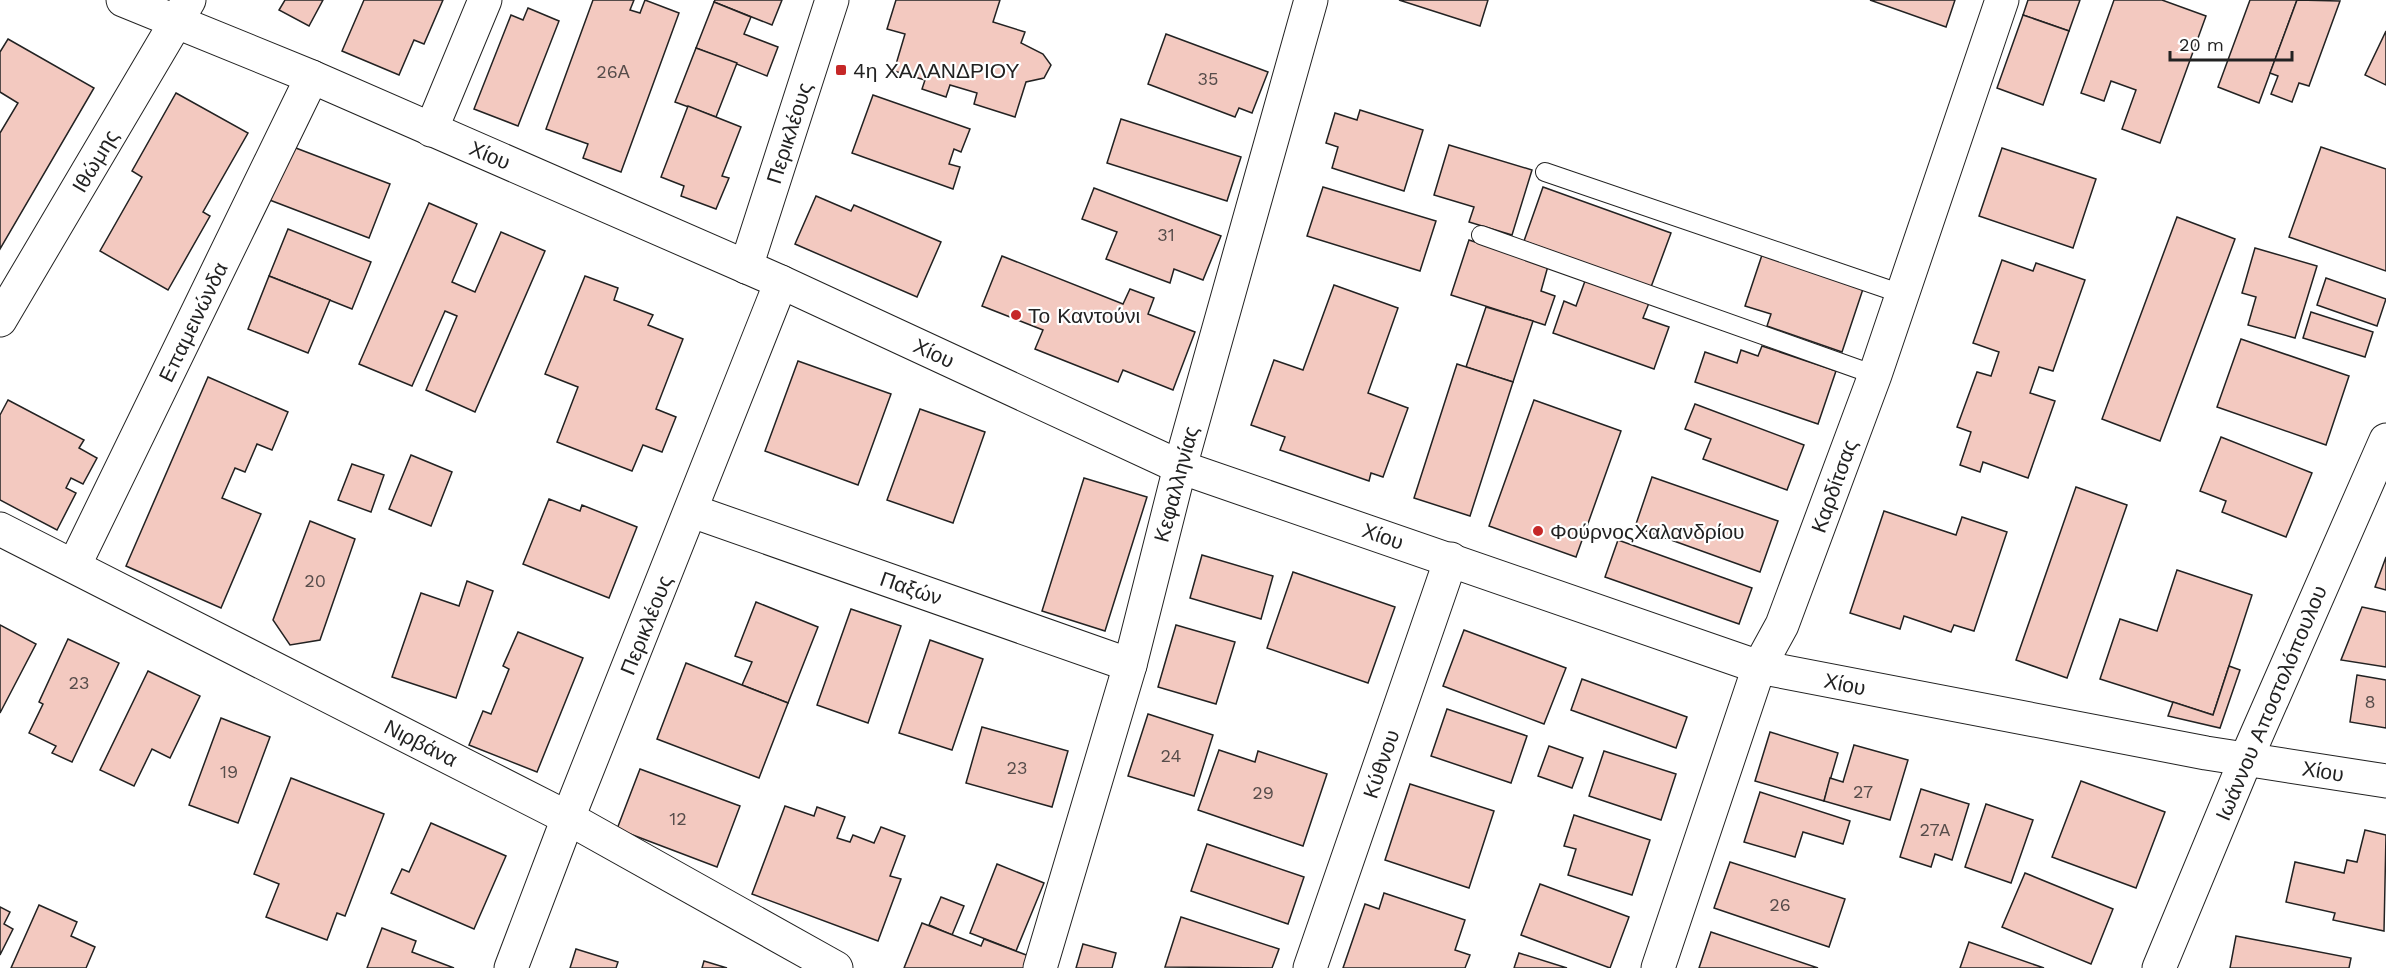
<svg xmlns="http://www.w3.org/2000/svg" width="2386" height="968" viewBox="0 0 2386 968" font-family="'Work Sans',sans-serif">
	<rect width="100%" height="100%" fill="#fff"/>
	<g fill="#f3c9c0" stroke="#222" stroke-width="1.5">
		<polygon points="285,0 323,0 309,26 279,10"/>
		<polygon points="364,0 443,0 424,44 414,40 399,75 342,51"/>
		<polygon points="593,0 634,0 630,10 640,13 645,0 679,13 621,172 583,158 588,144 546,129"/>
		<polygon points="715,0 782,0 772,25 714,2"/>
		<polygon points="896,0 1000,0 993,22 1025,32 1021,43 1043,54 1051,65 1044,78 1026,82 1015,117 974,104 977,93 950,85 946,97 922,89 925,80 894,71 905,34 887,29"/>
		<polygon points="1399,0 1488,0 1480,26"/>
		<polygon points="1870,0 1955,0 1946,27"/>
		<polygon points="2028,0 2080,0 2069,31 2023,15"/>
		<polygon points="2114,0 2162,0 2206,16 2160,143 2122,129 2136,90 2111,81 2104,101 2081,93"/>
		<polygon points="2250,0 2297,0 2259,103 2218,87"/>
		<polygon points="2297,0 2340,1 2309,86 2299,83 2292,102 2271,94 2278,76 2270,73"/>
		<polygon points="714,2 751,17 744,34 778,47 767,76 696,48"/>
		<polygon points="528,8 559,21 518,126 474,109 511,15 523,20"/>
		<polygon points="2023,15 2069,31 2043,105 1997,88"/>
		<polygon points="2386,31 2386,85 2365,75"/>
		<polygon points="1166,34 1268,72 1252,113 1239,108 1235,117 1148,84"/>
		<polygon points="8,39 94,88 0,249 0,133 18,103 0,92 0,52"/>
		<polygon points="696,48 737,63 716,117 675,102"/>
		<polygon points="176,93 248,133 203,212 210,216 168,290 100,251 142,177 132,171"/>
		<polygon points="873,95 970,129 961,152 954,149 949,164 960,167 953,189 852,153"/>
		<polygon points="688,106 741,127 722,176 729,178 716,209 681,196 684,186 661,177"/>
		<polygon points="1360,110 1423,130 1404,191 1332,168 1338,147 1326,143 1335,113 1357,120"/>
		<polygon points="1121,119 1241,157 1227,201 1107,163"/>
		<polygon points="288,145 390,184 369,238 267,199"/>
		<polygon points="1449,145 1532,170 1512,235 1469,222 1474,207 1434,195"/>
		<polygon points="2321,147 2386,169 2386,271 2289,237"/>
		<polygon points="2002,148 2096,179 2073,248 1979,216"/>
		<polygon points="1323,187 1436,221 1420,271 1307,236"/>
		<polygon points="1543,187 1671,233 1651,287 1524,241"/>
		<polygon points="1094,188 1221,236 1203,280 1174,269 1170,283 1106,259 1117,232 1082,219"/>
		<polygon points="816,196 851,211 854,205 941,242 917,297 795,244"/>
		<polygon points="429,203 477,224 452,282 475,292 501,232 545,251 475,412 426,390 457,316 445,311 412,386 359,364"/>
		<polygon points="2177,217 2235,239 2160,441 2102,419"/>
		<polygon points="288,229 371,262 352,309 269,276"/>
		<polygon points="1469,240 1548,266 1541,291 1555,296 1545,325 1451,295"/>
		<polygon points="2255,248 2317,266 2295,338 2248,325 2256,297 2242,293"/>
		<polygon points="1762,255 1863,289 1842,352 1767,326 1771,314 1745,306"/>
		<polygon points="1002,256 1123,304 1130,289 1154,298 1148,314 1195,332 1173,390 1123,370 1118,382 1035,349 1043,330 982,306"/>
		<polygon points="2002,260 2033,271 2036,263 2085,280 2053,371 2039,367 2030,393 2055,401 2028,478 1983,462 1980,472 1960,465 1971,432 1957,427 1977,372 1991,376 1999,352 1973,343"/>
		<polygon points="269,276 330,300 308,353 248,329"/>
		<polygon points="585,276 618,288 614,300 653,315 648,325 683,339 656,409 676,417 662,452 643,445 632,471 557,442 578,387 545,374"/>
		<polygon points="2326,278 2386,299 2377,326 2317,305"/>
		<polygon points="1585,281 1649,303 1643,318 1669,327 1654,369 1553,333 1564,301 1576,306"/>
		<polygon points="1334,285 1398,308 1368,393 1408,408 1383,477 1371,473 1369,481 1280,450 1285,437 1251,425 1274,360 1303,370"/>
		<polygon points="1486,307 1533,321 1513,382 1466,367"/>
		<polygon points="2311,312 2373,332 2365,357 2303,338"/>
		<polygon points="2241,339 2349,376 2326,445 2217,407"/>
		<polygon points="1762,346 1836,371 1818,424 1695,382 1705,352 1737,363 1741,350 1758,356"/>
		<polygon points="798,361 891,394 858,485 765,451"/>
		<polygon points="1457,364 1513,382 1470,516 1414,498"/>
		<polygon points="208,377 288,412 272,450 257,444 245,472 235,468 222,498 261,514 221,608 126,566"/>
		<polygon points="8,400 84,440 79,448 97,458 83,484 71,478 66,488 76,493 57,530 0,500 0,415"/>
		<polygon points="1534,400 1621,431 1576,557 1489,526"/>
		<polygon points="1695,404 1804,445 1787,490 1703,459 1711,439 1685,429"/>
		<polygon points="920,409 985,432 953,523 887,500"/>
		<polygon points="2221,437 2312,473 2286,537 2222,512 2226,501 2200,491"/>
		<polygon points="411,455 452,472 431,526 389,509"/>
		<polygon points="352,464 384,475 371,512 338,500"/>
		<polygon points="1652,477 1778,521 1760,572 1635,527"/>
		<polygon points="1084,478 1147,497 1105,631 1042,611"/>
		<polygon points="2076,487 2127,505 2067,678 2016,660"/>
		<polygon points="549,499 580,511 582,505 637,527 609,598 523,564"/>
		<polygon points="1884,511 1956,535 1962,517 2007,532 1974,631 1954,625 1951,632 1904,616 1900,629 1850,613"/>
		<polygon points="310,521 355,539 320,640 290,645 273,620"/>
		<polygon points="1618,540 1752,588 1739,624 1605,577"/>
		<polygon points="1202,555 1273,576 1261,619 1190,598"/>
		<polygon points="2386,557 2386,590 2375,587"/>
		<polygon points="2177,570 2252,595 2213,715 2100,679 2120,619 2157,631"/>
		<polygon points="1293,572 1395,607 1368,683 1267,648"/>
		<polygon points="467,581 493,591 456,698 392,677 421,593 459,606"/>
		<polygon points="756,602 818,627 788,703 742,685 752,662 735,656"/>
		<polygon points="2362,607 2386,612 2386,667 2341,660"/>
		<polygon points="851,609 901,626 868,723 817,705"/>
		<polygon points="0,625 36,644 0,713"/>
		<polygon points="1176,625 1235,642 1216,704 1158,687"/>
		<polygon points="1464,630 1566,668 1544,724 1443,686"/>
		<polygon points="518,632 583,658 537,772 469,745 483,711 491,714 509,669 503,666"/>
		<polygon points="68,639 119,663 72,762 52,753 56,746 29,733 43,704 39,702"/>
		<polygon points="930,640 983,659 952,750 899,733"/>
		<polygon points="686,663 788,703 759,778 657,739"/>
		<polygon points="2229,666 2240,670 2220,728 2168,716 2173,702 2213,715"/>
		<polygon points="148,671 200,696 170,758 152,749 134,786 100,770"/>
		<polygon points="2357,675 2386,680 2386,728 2350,722"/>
		<polygon points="1582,679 1687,717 1676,748 1571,710"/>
		<polygon points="1447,709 1527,736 1511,783 1431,756"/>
		<polygon points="1148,714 1213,735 1194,796 1128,776"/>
		<polygon points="221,718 270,737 238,823 189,805"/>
		<polygon points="982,727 1068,751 1052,807 966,783"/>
		<polygon points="1770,732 1838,753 1824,801 1755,781"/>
		<polygon points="1854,745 1908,760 1890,820 1824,801 1830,778 1843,782"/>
		<polygon points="1549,746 1583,758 1572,788 1538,776"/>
		<polygon points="1219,750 1255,762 1258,751 1327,774 1303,846 1198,810"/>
		<polygon points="1604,751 1676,774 1661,820 1589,796"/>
		<polygon points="640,769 740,806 717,867 617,829"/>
		<polygon points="291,778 384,814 345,916 337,913 327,940 266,917 279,884 254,874"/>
		<polygon points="2081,781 2165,812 2136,888 2052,857"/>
		<polygon points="1410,784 1494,811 1469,888 1385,860"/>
		<polygon points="1921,789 1969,804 1952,860 1935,854 1931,867 1900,857"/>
		<polygon points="1760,792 1850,821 1843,844 1803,832 1795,857 1744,842"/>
		<polygon points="1986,804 2033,820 2011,883 1965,867"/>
		<polygon points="785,806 814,816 817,807 845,817 837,838 850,842 853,835 874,843 881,827 905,836 890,876 901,879 878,941 752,894"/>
		<polygon points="1574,815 1650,840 1632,895 1568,875 1576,849 1564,846"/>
		<polygon points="431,823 506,856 474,929 391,893 402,869 409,872"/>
		<polygon points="2365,830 2386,835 2384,931 2333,920 2335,913 2286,902 2295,862 2344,873 2347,860 2357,862"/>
		<polygon points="1207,844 1304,877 1288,924 1191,891"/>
		<polygon points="1730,862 1845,899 1829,947 1714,908"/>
		<polygon points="997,864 1044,883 1016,951 970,933"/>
		<polygon points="2025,873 2113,909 2091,964 2002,927"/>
		<polygon points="1540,884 1629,917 1610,968 1521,935"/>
		<polygon points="1384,893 1465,920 1455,950 1470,955 1465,968 1343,968 1365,904 1379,909"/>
		<polygon points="941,897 964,906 952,935 929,925"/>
		<polygon points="39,905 77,922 71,936 95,947 86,968 11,968"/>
		<polygon points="0,907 10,912 4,924 13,929 0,955"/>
		<polygon points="1181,917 1279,949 1272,968 1165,967"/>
		<polygon points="922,923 981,946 984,939 1029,956 1024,968 904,968"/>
		<polygon points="382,928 416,941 412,952 454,968 367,968"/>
		<polygon points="1711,932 1818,968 1699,968"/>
		<polygon points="2236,936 2351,958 2349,968 2230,968"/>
		<polygon points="1969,942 2044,968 1960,968"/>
		<polygon points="1083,944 1116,953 1112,968 1076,968"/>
		<polygon points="576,949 618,962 616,968 570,968"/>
		<polygon points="1519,953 1567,968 1514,968"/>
		<polygon points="704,961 727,968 702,968"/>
	</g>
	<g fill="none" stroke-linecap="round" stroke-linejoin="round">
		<defs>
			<g id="lane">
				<polyline points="1545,172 1902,294"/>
				<polyline points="1481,235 1875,375"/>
			</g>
			<g id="street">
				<polyline points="123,0 312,77 781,282 1180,467 1759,667 2206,753 2386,781"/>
				<polyline points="431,130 485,0"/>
				<polyline points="746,267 832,0"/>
				<polyline points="0,320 189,0"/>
				<polyline points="692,511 1130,665"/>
				<polyline points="0,529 568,818 836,968"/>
				<polyline points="74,566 312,77"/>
				<polyline points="511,968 568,818 781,282"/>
				<polyline points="1040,968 1130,665 1180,467 1311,0"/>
				<polyline points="1310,968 1451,559"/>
				<polyline points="1658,968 1759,667 1782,625 1875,375 2002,0"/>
			</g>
			<polyline id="secondary" points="2159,968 2246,759 2386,440"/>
		</defs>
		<use href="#lane" stroke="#222" stroke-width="20"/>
		<use href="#street" stroke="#222" stroke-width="35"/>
		<use href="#secondary" stroke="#222" stroke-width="35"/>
		<use href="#lane" stroke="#fff" stroke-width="18"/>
		<use href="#street" stroke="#fff" stroke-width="33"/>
		<use href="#secondary" stroke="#fff" stroke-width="33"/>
	</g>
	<g fill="#c62828" stroke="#fff" stroke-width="2">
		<rect x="835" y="64" width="12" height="12" rx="3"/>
		<circle cx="1016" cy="315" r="6"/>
		<circle cx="1538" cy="531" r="6"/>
	</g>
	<g text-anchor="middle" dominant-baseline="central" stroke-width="4.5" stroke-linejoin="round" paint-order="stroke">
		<g font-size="18" fill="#564c4a">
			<text x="613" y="71">26Α</text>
			<text x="1208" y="78">35</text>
			<text x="1166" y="234">31</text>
			<text x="315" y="580">20</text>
			<text x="79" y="682">23</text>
			<text x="2370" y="701">8</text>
			<text x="1171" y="755">24</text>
			<text x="1017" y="767">23</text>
			<text x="229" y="771">19</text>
			<text x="1863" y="791">27</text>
			<text x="1263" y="792">29</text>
			<text x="678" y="818">12</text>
			<text x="1935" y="829">27A</text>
			<text x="1780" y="904">26</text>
		</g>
		<g font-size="21" fill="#222" stroke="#fff" text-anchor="start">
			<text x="853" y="70">4η ΧΑΛΑΝΔΡΙΟΥ</text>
			<text x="1028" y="315">Το Καντούνι</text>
			<text x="1550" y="531">ΦούρνοςΧαλανδρίου</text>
		</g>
		<g font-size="21" fill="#222" stroke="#fff">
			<text transform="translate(789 133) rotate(-72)">Περικλέους</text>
			<text transform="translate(490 155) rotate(23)">Χίου</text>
			<text transform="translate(95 161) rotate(-59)">Ιθώμης</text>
			<text transform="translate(193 322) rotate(-64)">Επαμεινώνδα</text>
			<text transform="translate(934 353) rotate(25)">Χίου</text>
			<text transform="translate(1176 484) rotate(-75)">Κεφαλληνίας</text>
			<text transform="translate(1834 486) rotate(-70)">Καρδίτσας</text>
			<text transform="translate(1383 536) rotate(19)">Χίου</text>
			<text transform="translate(911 588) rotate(19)">Παξών</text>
			<text transform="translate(646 625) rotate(-68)">Περικλέους</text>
			<text transform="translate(1845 684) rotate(11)">Χίου</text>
			<text transform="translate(2271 703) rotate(-67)">Ιωάννου Αποστολόπουλου</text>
			<text transform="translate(421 743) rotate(27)">Νιρβάνα</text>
			<text transform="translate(1381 764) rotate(-71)">Κύθνου</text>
			<text transform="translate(2323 771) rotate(9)">Χίου</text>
		</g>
	</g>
	<path d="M2170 51v9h122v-9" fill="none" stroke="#222222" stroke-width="3"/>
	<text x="2179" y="51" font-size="18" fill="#222222" stroke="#ffffff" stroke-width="4.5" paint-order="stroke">20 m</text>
</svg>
